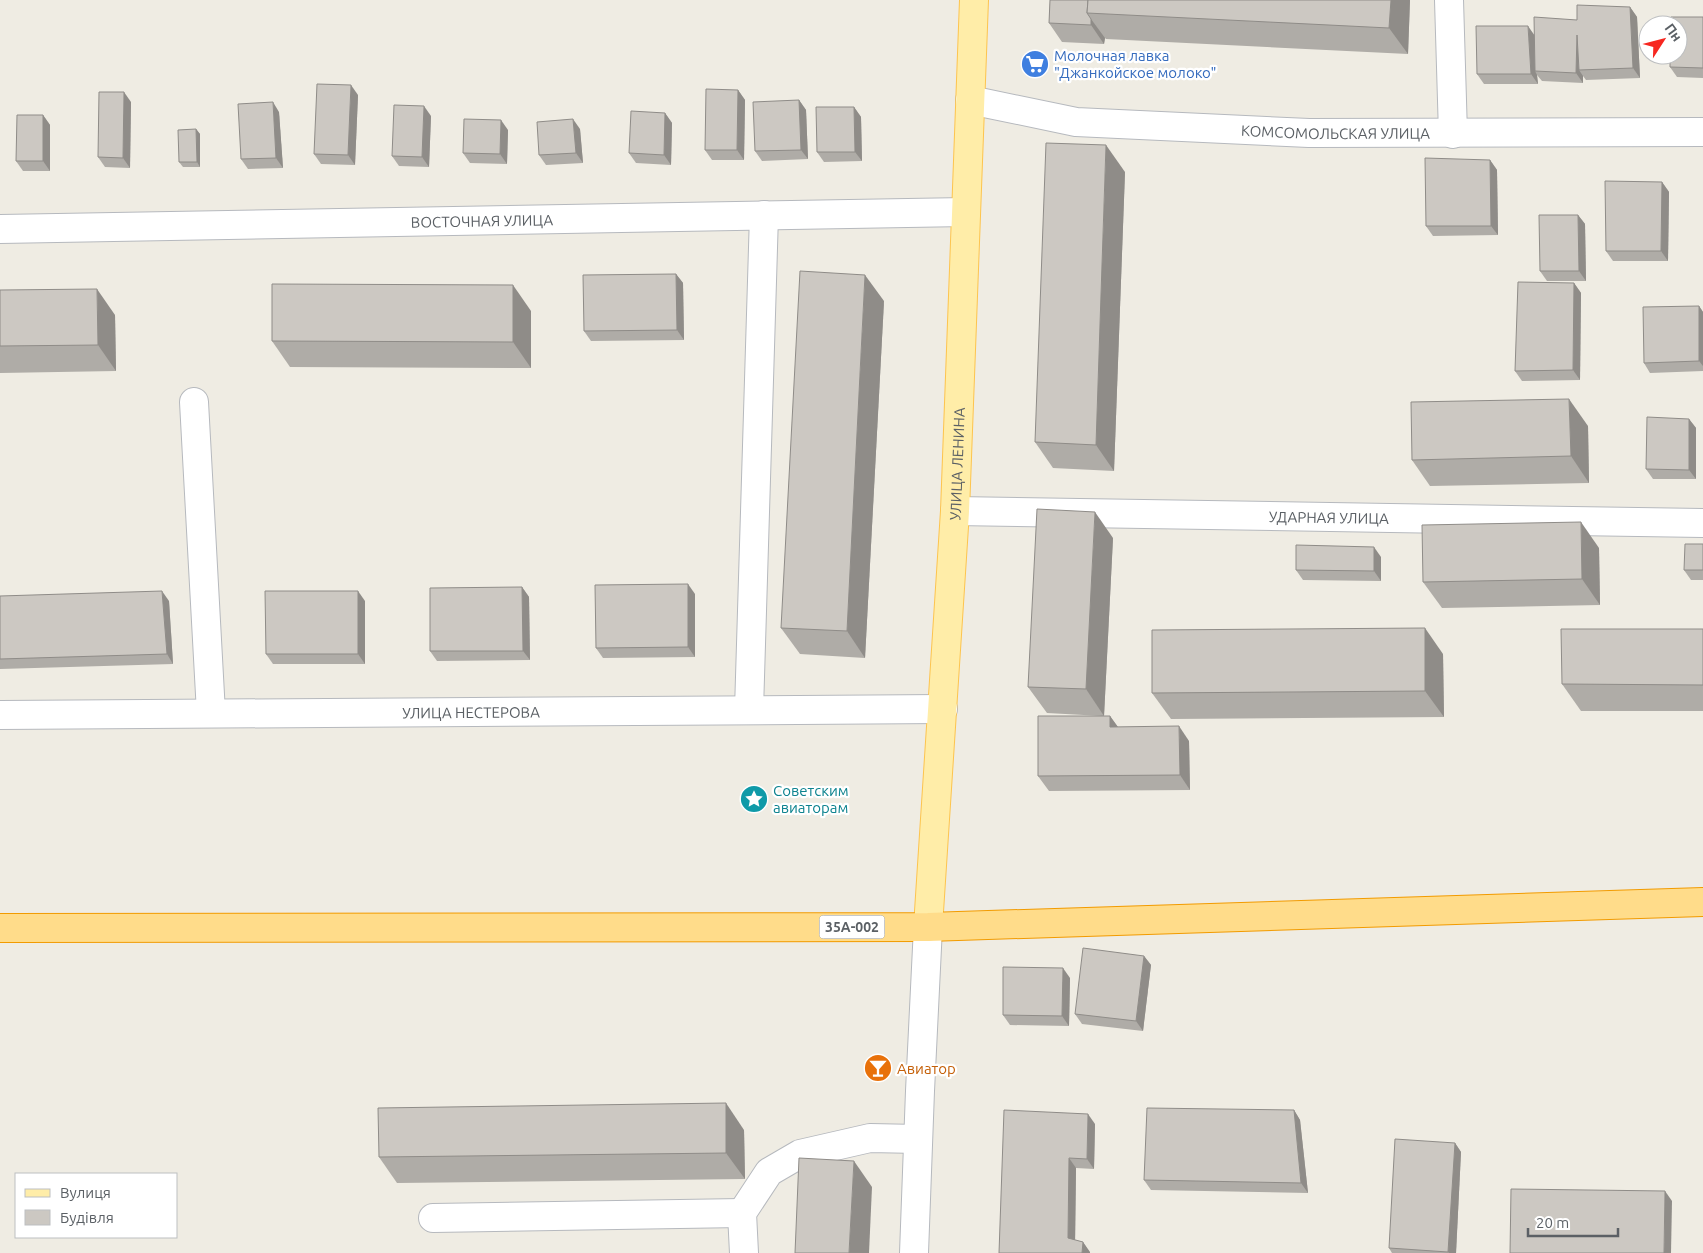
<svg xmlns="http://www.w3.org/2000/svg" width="1703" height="1253" viewBox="0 0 1703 1253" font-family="Ubuntu,sans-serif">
	<rect width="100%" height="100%" fill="#efece3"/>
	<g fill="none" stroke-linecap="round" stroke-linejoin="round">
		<defs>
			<g id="minor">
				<polyline points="1449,0 1453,134"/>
				<path id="s1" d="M970,100L1076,122L1309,133L1703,132"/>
				<path id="s2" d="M0,229L966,212"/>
				<polyline points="194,402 211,713"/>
				<path id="s3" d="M955,511L1703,523"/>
				<polyline points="749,710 764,215"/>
				<path id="s4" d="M0,715L943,709"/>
				<polyline points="433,1218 742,1213"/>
				<polyline points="744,1253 742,1213 769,1172 800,1154 870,1138 918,1139"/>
				<polyline points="914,1253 920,1091 928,927"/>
			</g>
			<g id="major">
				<path id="s5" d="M928,927L955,511L974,0"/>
			</g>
			<polyline id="highway" points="0,928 928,927 1703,902"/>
		</defs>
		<use href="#minor" stroke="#b6b9be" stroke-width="30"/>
		<use href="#major" stroke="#fdc44e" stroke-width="30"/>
		<use href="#highway" stroke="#f29b00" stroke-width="30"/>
		<use href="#minor" stroke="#fff" stroke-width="28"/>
		<use href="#major" stroke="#ffeda8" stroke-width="28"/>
		<use href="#highway" stroke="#ffdc8a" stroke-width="28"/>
	</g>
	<g fill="#afaca7">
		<polygon points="1050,0 1410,0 1408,54 1106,39 1105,38 1104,44 1062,42 1049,23"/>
		<polygon points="1630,7 1637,17 1640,78 1586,80 1583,76 1583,83 1542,81 1537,75 1538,84 1484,84 1477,74 1534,35 1577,20"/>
		<polygon points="1703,17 1703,78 1677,77 1670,67"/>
		<polygon points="738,90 745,100 744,160 712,160 705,150"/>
		<polygon points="358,95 355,165 321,164 314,154"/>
		<polygon points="799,100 806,110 808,159 762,161 755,151"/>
		<polygon points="131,102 130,168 105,167 98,157"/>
		<polygon points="854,107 861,117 862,161 824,162 817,152"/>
		<polygon points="279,112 283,168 248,169 241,159"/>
		<polygon points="665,113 672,123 671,165 636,163 629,153"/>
		<polygon points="43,115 50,125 50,171 23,171 16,161"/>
		<polygon points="431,116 429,167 399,166 392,156"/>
		<polygon points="196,129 200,134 200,167 183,167 179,162"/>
		<polygon points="580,129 583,163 546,165 539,155"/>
		<polygon points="508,130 507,164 470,163 463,153"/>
		<polygon points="1490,160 1497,170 1498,235 1433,236 1426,226"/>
		<polygon points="1125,172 1114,471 1053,468 1035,442"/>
		<polygon points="1662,182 1669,192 1668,261 1613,261 1606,251"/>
		<polygon points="1578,215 1585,224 1586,281 1547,281 1540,271"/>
		<polygon points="676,274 683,283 684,340 591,341 584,331"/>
		<polygon points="1574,283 1581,293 1580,380 1522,381 1515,371"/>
		<polygon points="0,290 115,315 116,371 0,373"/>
		<polygon points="884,301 865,658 800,654 781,628"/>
		<polygon points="1699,306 1703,312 1703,371 1650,373 1644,363"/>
		<polygon points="531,311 531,368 290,367 272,341"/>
		<polygon points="1689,419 1696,428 1696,479 1653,479 1646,469"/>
		<polygon points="1588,426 1589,483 1430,486 1412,460"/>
		<polygon points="1113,538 1104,716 1110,716 1118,727 1189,741 1190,790 1049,791 1038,776 1102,716 1047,713 1028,687"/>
		<polygon points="1703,544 1703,580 1691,580 1684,570"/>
		<polygon points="1599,548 1600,605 1442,608 1423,582"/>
		<polygon points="1381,557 1381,581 1303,580 1296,570"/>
		<polygon points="522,587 529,597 530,660 437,661 430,651"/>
		<polygon points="695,594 695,657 603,658 596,648"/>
		<polygon points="0,596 169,601 173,664 0,669"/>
		<polygon points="365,601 365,664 273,664 266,654"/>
		<polygon points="1703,629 1703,711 1581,711 1562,684"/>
		<polygon points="1443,654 1444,717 1171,719 1152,693"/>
		<polygon points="1144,956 1151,965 1143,1031 1082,1024 1075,1014"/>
		<polygon points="1070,978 1069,1026 1010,1025 1003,1015"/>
		<polygon points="1294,1110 1300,1120 1308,1193 1151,1190 1144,1180"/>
		<polygon points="1095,1124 1094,1169 1076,1168 1075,1240 1083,1242 1090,1253 999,1253"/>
		<polygon points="744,1130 745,1179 397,1183 379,1157"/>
		<polygon points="1455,1143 1461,1152 1456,1253 1392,1253 1389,1248"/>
	</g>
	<g fill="#8f8c88">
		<polygon points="1391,0 1410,0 1408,54 1389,28"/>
		<polygon points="1630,7 1637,17 1640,78 1633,68"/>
		<polygon points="1091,19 1105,38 1104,44 1091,25"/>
		<polygon points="1528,26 1535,36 1535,71 1537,75 1538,84 1531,74"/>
		<polygon points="1577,35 1579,70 1583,76 1583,83 1576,73"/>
		<polygon points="351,85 358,95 355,165 348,155"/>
		<polygon points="738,90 745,100 744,160 737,150"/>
		<polygon points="124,92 131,102 130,168 123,158"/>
		<polygon points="799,100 806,110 808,159 801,150"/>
		<polygon points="273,102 279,112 283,168 276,158"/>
		<polygon points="424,106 431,116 429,167 422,157"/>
		<polygon points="854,107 861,117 862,161 855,152"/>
		<polygon points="665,113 672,123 671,165 664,155"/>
		<polygon points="43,115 50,125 50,171 43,161"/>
		<polygon points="573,119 580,129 583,163 576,153"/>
		<polygon points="501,120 508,130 507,164 500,154"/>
		<polygon points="196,129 200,134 200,167 197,162"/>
		<polygon points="1106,145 1125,172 1114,471 1096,445"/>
		<polygon points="1490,160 1497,170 1498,235 1491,226"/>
		<polygon points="1662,182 1669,192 1668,261 1661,251"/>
		<polygon points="1578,215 1585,224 1586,281 1579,271"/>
		<polygon points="676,274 683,283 684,340 677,330"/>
		<polygon points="865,275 884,301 865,658 847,631"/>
		<polygon points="1574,283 1581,293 1580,380 1573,370"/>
		<polygon points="513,285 531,311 531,368 513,342"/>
		<polygon points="97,289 115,315 116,371 98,345"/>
		<polygon points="1699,306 1703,312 1703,366 1699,361"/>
		<polygon points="1569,399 1588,426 1589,483 1571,456"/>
		<polygon points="1689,419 1696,428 1696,479 1689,470"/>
		<polygon points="1095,512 1113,538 1104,716 1086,689"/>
		<polygon points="1581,522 1599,548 1600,605 1582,579"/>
		<polygon points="1374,547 1381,557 1381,581 1374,571"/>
		<polygon points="688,584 695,594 695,657 688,647"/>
		<polygon points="522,587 529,597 530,660 523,651"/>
		<polygon points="162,591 169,601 173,664 167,654"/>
		<polygon points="358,591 365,601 365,664 358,654"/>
		<polygon points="1425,628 1443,654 1444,717 1425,691"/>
		<polygon points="1110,716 1120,730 1110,727"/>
		<polygon points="1179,726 1189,741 1190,790 1180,775"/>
		<polygon points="1144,956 1151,965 1143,1031 1136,1021"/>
		<polygon points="1063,968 1070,978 1069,1026 1062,1016"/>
		<polygon points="726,1103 744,1130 745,1179 726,1153"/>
		<polygon points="1294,1110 1300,1120 1308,1193 1301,1183"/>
		<polygon points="1088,1114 1095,1124 1094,1169 1087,1159"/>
		<polygon points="1455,1143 1461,1152 1456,1253 1449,1253 1448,1252"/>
		<polygon points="1069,1158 1076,1168 1075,1248 1068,1238"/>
		<polygon points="854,1161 872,1187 869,1253 849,1253"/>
		<polygon points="1665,1191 1672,1201 1671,1253 1664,1253"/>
		<polygon points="1083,1242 1090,1252 1090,1253 1082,1253"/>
	</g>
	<g fill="#ccc8c2" stroke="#8f8c88">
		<polygon points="1050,0 1088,0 1087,13 1091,19 1091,25 1049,23"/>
		<polygon points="1088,0 1391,0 1389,28 1087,13"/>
		<polygon points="1577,5 1630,7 1633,68 1579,70 1577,35 1576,73 1535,71 1534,17 1577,20"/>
		<polygon points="1671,17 1703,17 1703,68 1670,67 1670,55 1678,55 1678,25 1671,25"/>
		<polygon points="1476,26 1528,26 1531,74 1477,74"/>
		<polygon points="317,84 351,85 348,155 314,154"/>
		<polygon points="706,89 738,90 737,150 705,150"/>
		<polygon points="99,92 124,92 123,158 98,157"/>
		<polygon points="799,100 801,150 755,151 753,102"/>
		<polygon points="273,102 276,158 241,159 238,104"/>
		<polygon points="394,105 424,106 422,157 392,156"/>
		<polygon points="816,107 854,107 855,152 817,152"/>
		<polygon points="631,111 665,113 664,155 629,153"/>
		<polygon points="17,115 43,115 43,161 16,161"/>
		<polygon points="464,119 501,120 500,154 463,153"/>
		<polygon points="573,119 576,153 539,155 537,122"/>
		<polygon points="196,129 197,162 179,162 178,130"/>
		<polygon points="1046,143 1106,145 1096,445 1035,442"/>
		<polygon points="1425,158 1490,160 1491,226 1426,226"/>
		<polygon points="1605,181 1662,182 1661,251 1606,251"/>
		<polygon points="1539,215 1578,215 1579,271 1540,271"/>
		<polygon points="800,271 865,275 847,631 781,628"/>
		<polygon points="676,274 677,330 584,331 583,275"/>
		<polygon points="1518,282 1574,283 1573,370 1515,371"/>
		<polygon points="272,284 513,285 513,342 272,341"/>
		<polygon points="97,289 98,345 0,346 0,290"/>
		<polygon points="1699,306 1699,361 1644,363 1643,307"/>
		<polygon points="1569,399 1571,456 1412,460 1411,402"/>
		<polygon points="1647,417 1689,419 1689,470 1646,469"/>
		<polygon points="1037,509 1095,512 1086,689 1028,687"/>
		<polygon points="1581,522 1582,579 1423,582 1422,525"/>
		<polygon points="1685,544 1703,544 1703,570 1684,570"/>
		<polygon points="1296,545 1374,547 1374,571 1296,570"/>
		<polygon points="688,584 688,647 596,648 595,585"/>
		<polygon points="522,587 523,651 430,651 430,588"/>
		<polygon points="162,591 167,654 0,659 0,596"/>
		<polygon points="265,591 358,591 358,654 266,654"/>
		<polygon points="1425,628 1425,691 1152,693 1152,630"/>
		<polygon points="1561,629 1703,629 1703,685 1562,684"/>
		<polygon points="1038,716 1110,716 1110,727 1179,726 1180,775 1038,776"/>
		<polygon points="1083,948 1144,956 1136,1021 1075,1014"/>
		<polygon points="1003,967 1063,968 1062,1016 1003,1015"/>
		<polygon points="726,1103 726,1153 379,1157 378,1108"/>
		<polygon points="1147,1108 1294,1110 1301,1183 1144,1180"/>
		<polygon points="1004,1110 1088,1114 1087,1159 1069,1158 1068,1238 1083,1242 1082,1253 999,1253"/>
		<polygon points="1395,1139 1455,1143 1448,1252 1389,1248"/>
		<polygon points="799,1158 854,1161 849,1253 795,1253"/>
		<polygon points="1511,1189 1665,1191 1664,1253 1510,1253"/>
	</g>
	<defs>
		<symbol id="supermarket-disc" viewBox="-11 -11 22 22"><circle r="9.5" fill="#3f7fe0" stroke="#fff"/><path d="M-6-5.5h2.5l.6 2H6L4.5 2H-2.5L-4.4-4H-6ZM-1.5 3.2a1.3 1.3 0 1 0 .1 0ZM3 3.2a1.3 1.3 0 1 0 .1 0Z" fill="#fff"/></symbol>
		<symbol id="sight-disc" viewBox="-11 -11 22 22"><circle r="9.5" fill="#0f9aa8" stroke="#fff"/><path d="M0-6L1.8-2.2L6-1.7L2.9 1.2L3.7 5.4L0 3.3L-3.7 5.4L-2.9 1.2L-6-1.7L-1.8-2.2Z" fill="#fff"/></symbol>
		<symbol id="bar-disc" viewBox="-11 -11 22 22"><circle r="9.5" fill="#e8710a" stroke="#fff"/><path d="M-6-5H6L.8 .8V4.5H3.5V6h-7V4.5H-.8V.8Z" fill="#fff"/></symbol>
	</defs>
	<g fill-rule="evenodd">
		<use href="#supermarket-disc" x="1019" y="48" width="32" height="32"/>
		<use href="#sight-disc" x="738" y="783" width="32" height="32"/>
		<use href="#bar-disc" x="862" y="1052" width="32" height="32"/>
	</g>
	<g text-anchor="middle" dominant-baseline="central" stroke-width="4.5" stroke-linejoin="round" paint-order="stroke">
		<rect fill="#fff" stroke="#8c9093" stroke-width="1" x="819.5" y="915.5" width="65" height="23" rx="4"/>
		<g font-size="14" font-weight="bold" fill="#5b6065">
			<text x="852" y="927">35А-002</text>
		</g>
		<g font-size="15" fill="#366cbe" stroke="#fff" text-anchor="start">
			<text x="1054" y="55">Молочная лавка<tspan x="1054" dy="17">"Джанкойское молоко"</tspan></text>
		</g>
		<g font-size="15" fill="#5b6065" stroke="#fff">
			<text stroke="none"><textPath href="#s1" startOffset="368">КОМСОМОЛЬСКАЯ УЛИЦА</textPath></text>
			<text stroke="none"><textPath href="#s2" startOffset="482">ВОСТОЧНАЯ УЛИЦА</textPath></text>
			<text stroke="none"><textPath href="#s5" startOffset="464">УЛИЦА ЛЕНИНА</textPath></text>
			<text stroke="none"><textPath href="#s3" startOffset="374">УДАРНАЯ УЛИЦА</textPath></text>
			<text stroke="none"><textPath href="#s4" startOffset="471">УЛИЦА НЕСТЕРОВА</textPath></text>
		</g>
		<g font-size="15" fill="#0d838f" stroke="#fff" text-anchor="start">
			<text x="773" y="790">Советским<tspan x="773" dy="17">авиаторам</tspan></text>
		</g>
		<g font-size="15" fill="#c56008" stroke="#fff" text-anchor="start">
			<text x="897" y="1068">Авиатор</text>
		</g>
	</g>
	<rect x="15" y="1173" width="162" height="65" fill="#ffffff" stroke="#bdbfc1"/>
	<rect x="25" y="1189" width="25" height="8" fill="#ffeda8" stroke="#bdbfc1"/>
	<text x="60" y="1198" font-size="15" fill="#5b6065">Вулиця</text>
	<rect x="25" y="1210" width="25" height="15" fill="#ccc8c2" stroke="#bdbfc1"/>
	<text x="60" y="1223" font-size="15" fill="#5b6065">Будівля</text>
	<g transform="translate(1663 40) rotate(54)"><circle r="24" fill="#ffffff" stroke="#bdbfc1"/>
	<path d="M0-4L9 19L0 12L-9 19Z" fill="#f72720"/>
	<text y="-8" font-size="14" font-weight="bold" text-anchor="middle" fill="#5b6065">Пн</text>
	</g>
	<path d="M1528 1228v8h90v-8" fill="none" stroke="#5b6065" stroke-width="2.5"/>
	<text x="1536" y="1228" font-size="15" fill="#5b6065" stroke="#ffffff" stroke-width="4" paint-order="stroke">20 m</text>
</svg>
